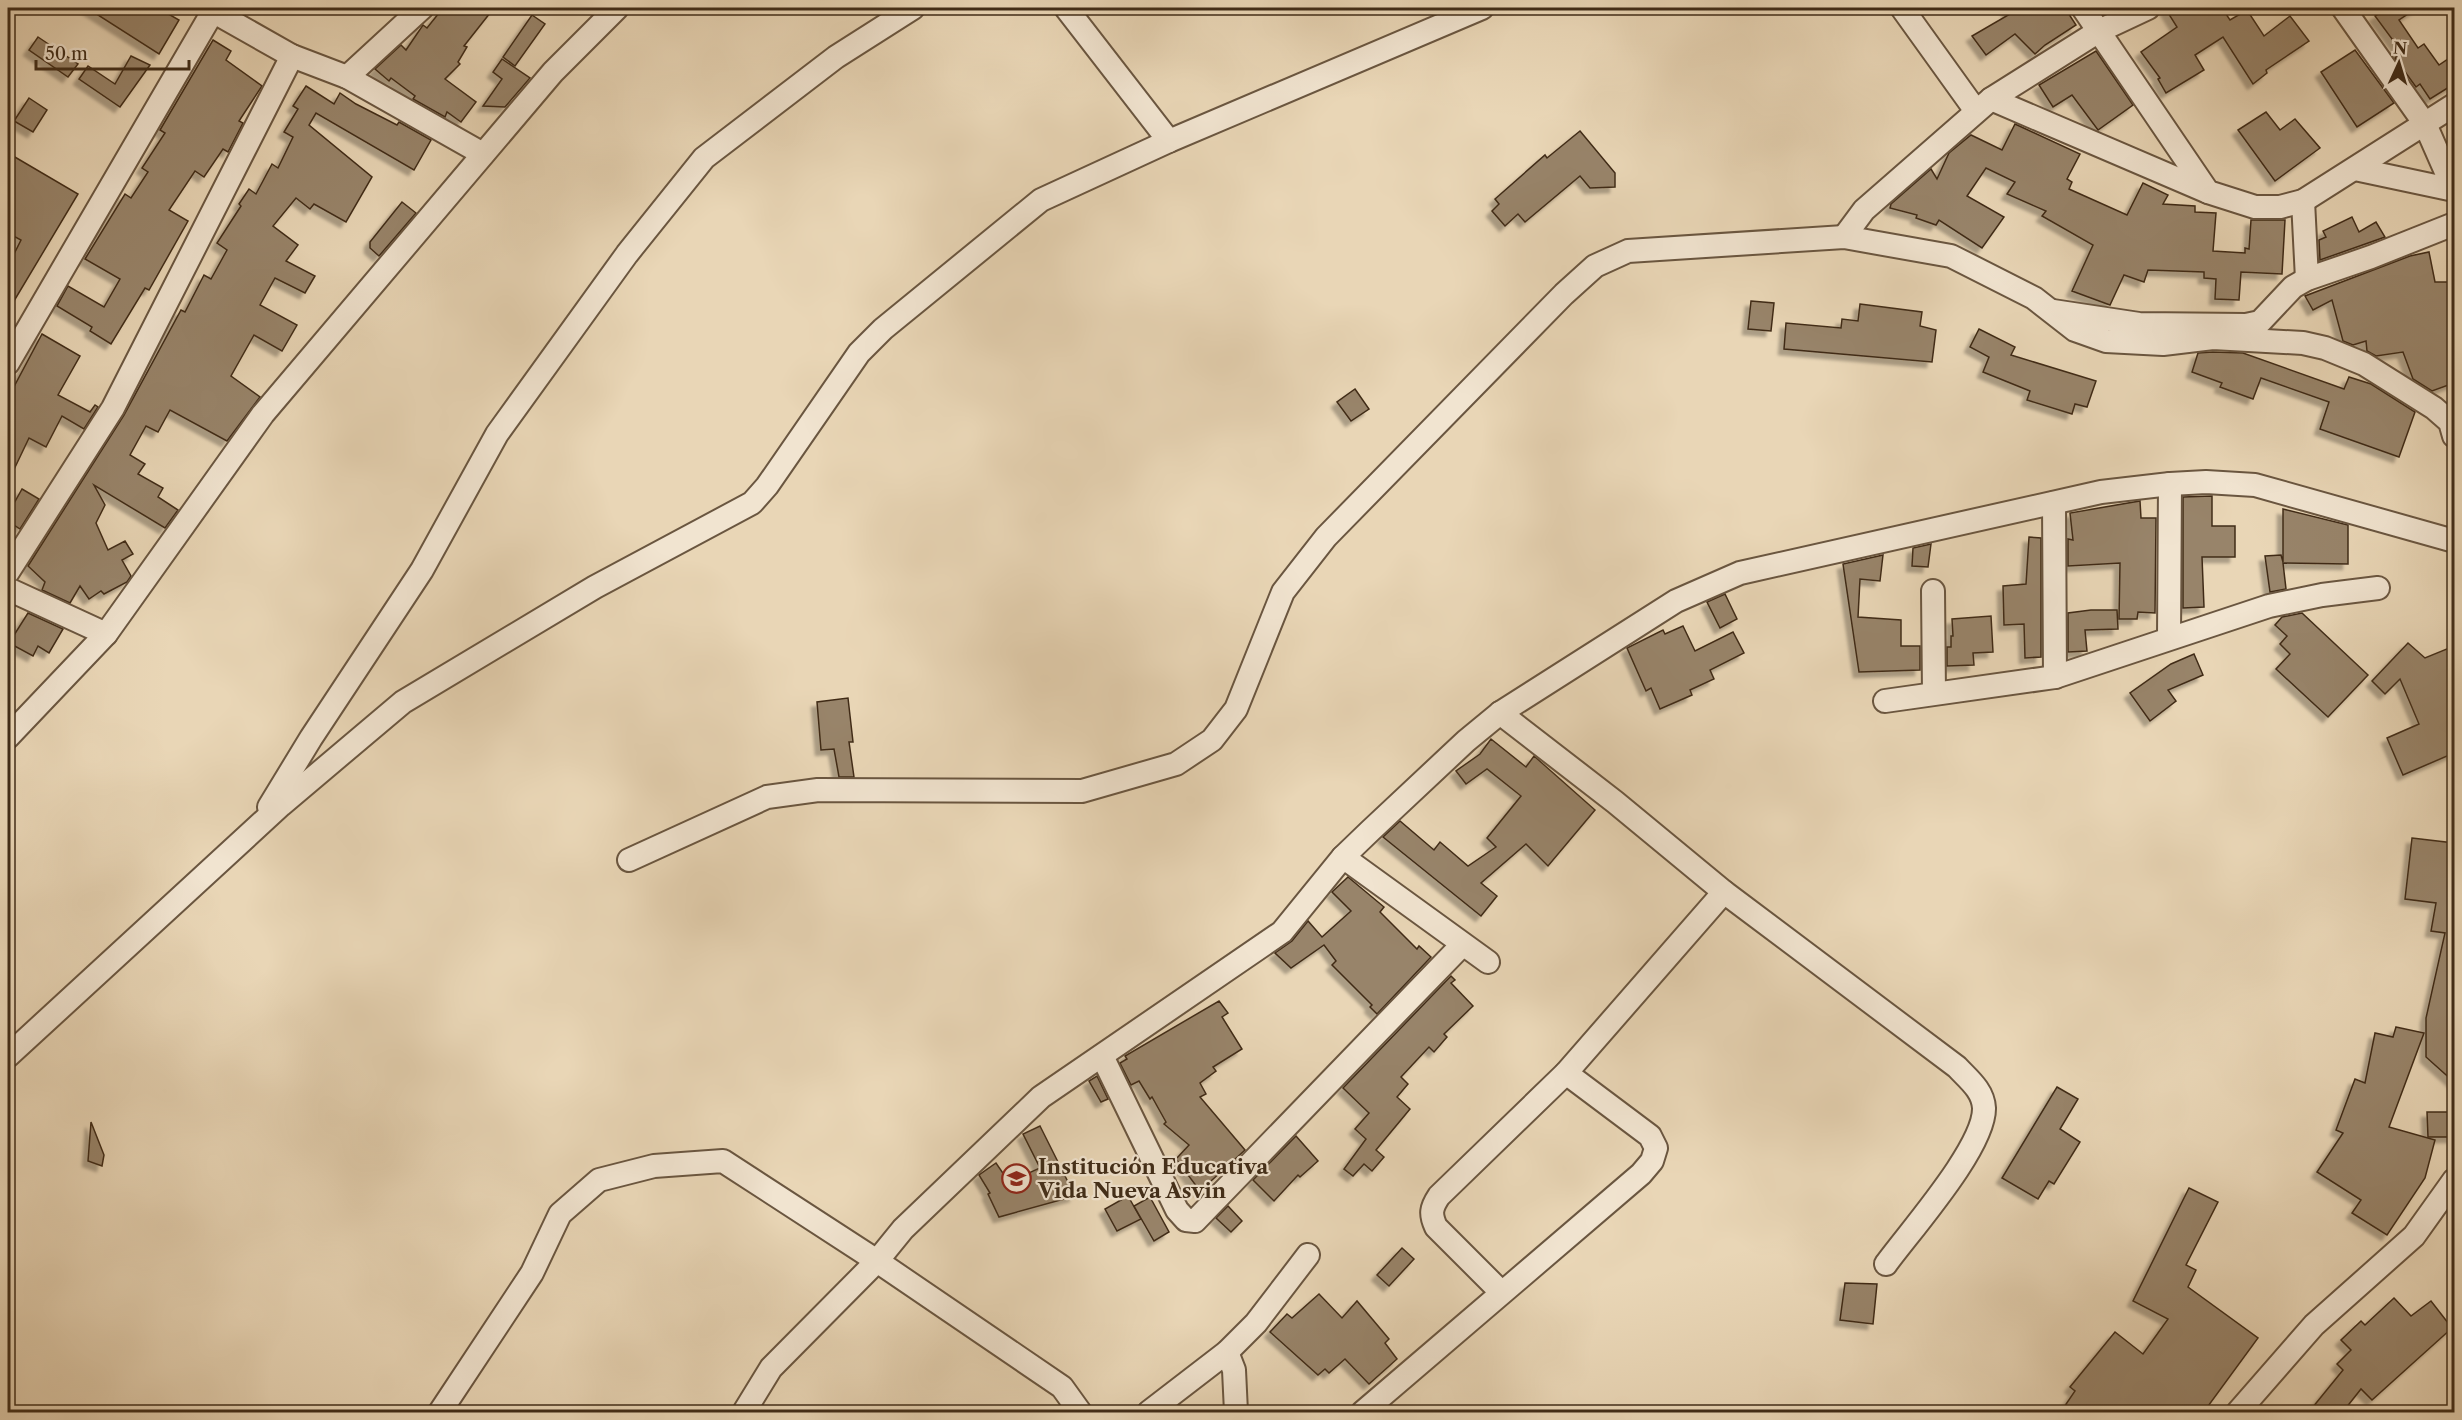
<svg xmlns="http://www.w3.org/2000/svg" width="2462" height="1420" viewBox="0 0 2462 1420" font-family="'Libre Caslon Text',serif">
	<defs>
		<filter id="shadow"><feDropShadow dx="-5.5" dy="5.5" stdDeviation="1.5" flood-color="#0004"/></filter>
	</defs>
	<rect width="100%" height="100%" fill="#e9d6b6"/>
	<filter id="stains"><feTurbulence type="fractalNoise" baseFrequency=".00333" numOctaves="4"/><feColorMatrix values="0 0 0 0 .2 0 0 0 0 .09 0 0 0 0 .02 0 0 0 .5 -.17"/></filter>
	<radialGradient id="worn" r=".72"><stop offset=".6" stop-color="#630" stop-opacity="0"/><stop offset="1" stop-color="#630" stop-opacity=".3"/></radialGradient>
	<g fill="#98846a" stroke="#402c18" stroke-width="1.5" filter="url(#shadow)">
		<polygon points="87,8 158,8 179,20 159,54"/>
		<polygon points="443,8 494,8 464,46 467,47 458,62 460,64 445,79 476,102 461,122 447,112 445,117 413,99 415,96 391,78 389,81 375,69 401,45 406,50 423,25 427,28"/>
		<polygon points="2006,8 2065,8 2076,25 2045,45 2035,54 2015,34 1986,55 1972,36 2010,14"/>
		<polygon points="2165,8 2222,8 2230,20 2247,10 2264,36 2290,16 2309,41 2266,70 2267,73 2253,84 2223,37 2195,55 2204,70 2166,93 2158,79 2160,78 2141,52 2177,27"/>
		<polygon points="2388,8 2417,8 2399,20 2418,48 2424,44 2439,65 2454,55 2454,84 2430,99 2420,84 2416,87 2395,58 2398,55 2394,50 2398,47 2375,16"/>
		<polygon points="532,15 545,24 515,66 503,57"/>
		<polygon points="38,37 78,64 68,77 29,50"/>
		<polygon points="213,40 231,51 226,60 262,86 239,121 243,123 228,152 223,149 204,177 195,171 169,210 188,221 149,290 145,288 111,344 90,331 92,327 57,306 68,286 104,307 120,279 85,259 125,194 131,198 148,172 142,168 165,133 160,130"/>
		<polygon points="2355,50 2394,103 2357,127 2321,72"/>
		<polygon points="2096,51 2133,105 2098,130 2072,95 2053,107 2039,85"/>
		<polygon points="131,56 150,65 120,107 79,79 88,66 115,84"/>
		<polygon points="502,59 530,78 505,107 483,106 502,79 493,72"/>
		<polygon points="306,86 334,104 340,93 356,104 397,125 399,122 431,140 414,170 316,113 309,125 372,177 346,222 314,204 310,209 296,198 273,226 298,245 286,261 315,276 305,293 275,278 260,305 297,325 282,351 254,335 231,376 260,397 227,441 170,410 158,432 146,426 130,455 145,464 138,474 163,488 158,497 178,510 165,528 94,485 105,505 96,523 108,550 125,541 133,554 122,560 131,576 127,582 104,594 101,591 89,599 80,586 70,603 42,590 45,582 28,566 124,415 181,310 185,312 204,275 211,279 227,250 217,243 241,206 239,204 249,189 256,194 272,164 278,168 293,137 284,132 298,109 293,106"/>
		<polygon points="29,98 47,110 33,132 14,121"/>
		<polygon points="2266,112 2280,130 2295,119 2320,148 2275,181 2238,130"/>
		<polygon points="2015,124 2080,154 2067,179 2072,182 2069,189 2127,215 2143,183 2168,195 2163,204 2195,206 2195,212 2216,213 2213,251 2245,253 2245,248 2249,249 2251,220 2285,220 2282,274 2241,272 2239,300 2215,299 2216,279 2204,278 2204,272 2148,270 2144,282 2124,275 2110,305 2072,291 2093,245 2042,216 2046,211 2007,194 2015,182 1986,168 1967,196 2004,217 1982,248 1939,220 1936,225 1916,218 1917,215 1890,208 1891,204 1931,169 1937,179 1949,153 1971,135 2002,150"/>
		<polygon points="1580,131 1615,173 1615,187 1590,188 1580,176 1525,222 1518,214 1505,226 1492,211 1499,204 1495,199 1545,155 1547,158"/>
		<polygon points="8,153 78,194 8,311 8,266 21,240 8,233"/>
		<polygon points="402,202 416,213 379,256 370,248 370,242"/>
		<polygon points="2352,217 2359,232 2376,222 2385,237 2320,260 2319,240 2326,237 2323,231"/>
		<polygon points="2429,252 2435,282 2454,282 2454,383 2432,391 2413,379 2403,352 2376,356 2367,351 2366,341 2353,345 2343,341 2332,300 2313,310 2305,296 2410,256"/>
		<polygon points="1751,301 1774,303 1771,331 1748,329"/>
		<polygon points="1860,304 1922,312 1920,326 1936,330 1932,362 1784,349 1786,323 1841,328 1842,319 1858,321"/>
		<polygon points="1979,329 2015,347 2011,355 2096,381 2087,407 2075,404 2072,414 2027,400 2030,391 1983,372 1989,357 1970,347"/>
		<polygon points="42,334 80,356 58,395 90,412 95,405 98,407 84,429 62,416 46,447 29,438 8,482 8,398"/>
		<polygon points="2213,352 2243,353 2344,389 2349,377 2371,384 2415,412 2399,457 2320,429 2329,402 2261,378 2253,399 2220,387 2222,383 2192,372 2198,353"/>
		<polygon points="1355,389 1369,409 1351,421 1337,402"/>
		<polygon points="22,489 39,499 20,529 8,521 8,514"/>
		<polygon points="2212,496 2212,526 2235,526 2235,557 2202,557 2204,607 2183,608 2183,497"/>
		<polygon points="2140,501 2141,518 2156,518 2155,613 2138,612 2137,619 2119,619 2120,563 2068,566 2068,539 2073,540 2070,513"/>
		<polygon points="2283,509 2348,525 2348,564 2283,563 2286,589 2270,592 2265,556 2281,555 2283,562"/>
		<polygon points="2029,537 2041,538 2041,657 2025,658 2024,624 2004,625 2003,586 2026,584"/>
		<polygon points="1931,544 1928,567 1912,566 1913,548"/>
		<polygon points="1883,555 1880,581 1860,579 1858,617 1901,620 1901,646 1920,646 1920,670 1859,672 1843,564"/>
		<polygon points="1725,594 1737,619 1720,628 1707,602"/>
		<polygon points="2091,610 2117,610 2118,629 2085,630 2087,651 2068,652 2068,613"/>
		<polygon points="28,613 63,629 49,653 38,646 33,656 9,643"/>
		<polygon points="2302,613 2368,675 2328,717 2276,669 2290,654 2280,644 2287,636 2275,625 2282,617"/>
		<polygon points="1991,616 1993,652 1973,653 1974,665 1947,666 1947,647 1951,647 1951,636 1953,636 1952,619"/>
		<polygon points="1683,626 1695,651 1733,632 1744,653 1710,670 1714,679 1690,690 1692,695 1660,709 1651,688 1646,691 1627,648 1663,630 1665,634"/>
		<polygon points="2408,643 2425,658 2454,646 2454,753 2403,775 2387,738 2419,724 2400,679 2385,694 2372,681"/>
		<polygon points="2194,654 2203,675 2168,690 2176,701 2150,721 2130,693 2171,664"/>
		<polygon points="848,698 853,742 849,742 854,777 839,777 834,749 821,750 817,702"/>
		<polygon points="1491,739 1526,767 1534,756 1595,810 1548,866 1526,844 1481,883 1497,896 1481,916 1383,837 1400,821 1434,850 1440,842 1468,866 1496,847 1487,838 1521,796 1487,769 1466,784 1456,771 1480,754"/>
		<polygon points="2412,838 2454,843 2451,911 2454,911 2454,1082 2426,1057 2426,1018 2445,933 2431,931 2436,903 2405,899"/>
		<polygon points="1348,877 1384,907 1380,912 1417,949 1419,946 1431,957 1377,1014 1370,1007 1372,1005 1332,965 1336,961 1324,945 1291,968 1275,953 1292,941 1308,921 1322,937 1351,911 1332,892"/>
		<polygon points="1451,976 1455,980 1451,983 1473,1006 1444,1034 1447,1037 1434,1052 1429,1047 1401,1077 1408,1084 1397,1097 1410,1109 1376,1150 1384,1157 1372,1171 1364,1164 1353,1176 1344,1169 1366,1139 1355,1129 1369,1113 1343,1088"/>
		<polygon points="1219,1001 1228,1013 1222,1017 1242,1049 1213,1067 1216,1071 1200,1083 1206,1094 1200,1097 1245,1150 1200,1191 1176,1159 1189,1145 1164,1124 1166,1122 1152,1097 1150,1099 1139,1081 1131,1085 1120,1063 1127,1059 1125,1056"/>
		<polygon points="2396,1027 2424,1033 2389,1127 2435,1140 2425,1178 2387,1235 2352,1213 2361,1200 2317,1172 2343,1133 2336,1130 2355,1079 2365,1083 2375,1033 2393,1037"/>
		<polygon points="1097,1076 1108,1099 1101,1102 1089,1081"/>
		<polygon points="2057,1087 2078,1099 2060,1129 2080,1142 2054,1184 2049,1181 2038,1199 2002,1178"/>
		<polygon points="2427,1112 2454,1112 2454,1137 2428,1137"/>
		<polygon points="91,1122 104,1155 102,1166 88,1161"/>
		<polygon points="1040,1126 1075,1196 999,1217 988,1194 990,1193 979,1175 996,1163 1009,1182 1040,1168 1023,1134"/>
		<polygon points="1296,1136 1318,1161 1300,1177 1298,1175 1274,1201 1253,1180"/>
		<polygon points="2189,1188 2218,1202 2186,1265 2196,1270 2188,1287 2258,1338 2203,1413 2060,1413 2075,1391 2070,1387 2115,1332 2143,1354 2168,1319 2133,1301"/>
		<polygon points="1128,1196 1141,1219 1117,1231 1105,1209"/>
		<polygon points="1150,1197 1169,1232 1154,1241 1134,1206"/>
		<polygon points="1228,1206 1242,1221 1231,1232 1216,1218"/>
		<polygon points="1402,1248 1414,1259 1389,1286 1377,1275"/>
		<polygon points="1845,1283 1877,1284 1873,1324 1840,1320"/>
		<polygon points="1319,1294 1342,1318 1357,1301 1389,1339 1385,1343 1397,1359 1369,1384 1345,1359 1329,1373 1325,1369 1318,1375 1270,1332 1287,1314 1292,1318"/>
		<polygon points="2394,1298 2411,1316 2431,1301 2452,1328 2372,1400 2361,1389 2342,1413 2308,1413 2343,1370 2337,1364 2351,1350 2341,1340 2361,1321 2365,1325"/>
	</g>
	<g fill="none" stroke-linecap="round" stroke-linejoin="round">
		<defs>
			<g id="street">
				<polyline points="207,8 292,56 347,77 483,154"/>
				<polyline points="1066,8 1169,141"/>
				<polyline points="1902,8 1976,111"/>
				<polyline points="2083,8 2208,192 2255,207 2280,207 2303,201 2454,105"/>
				<polyline points="2343,8 2425,124 2454,190"/>
				<polyline points="347,77 422,8"/>
				<polyline points="1991,99 2208,192"/>
				<polyline points="2355,169 2454,190"/>
				<polyline points="2303,201 2307,279"/>
				<polyline points="1844,237 1864,210 1991,99 2099,31 2148,8"/>
				<polyline points="2053,311 2139,324 2246,325 2260,322 2293,287 2307,279 2371,257 2454,224"/>
				<polyline points="8,363 215,8"/>
				<polyline points="2054,503 2055,677"/>
				<polyline points="8,572 113,408 292,56"/>
				<polyline points="8,589 106,634"/>
				<polyline points="1933,591 1934,693"/>
				<polyline points="2169,637 2170,484"/>
				<polyline points="1885,701 2055,677 2269,606 2322,595 2378,588"/>
				<path d="M1500,713L1615,802L1724,892L1957,1067C1968,1079 1983,1090 1984,1108C1985,1147 1910,1231 1886,1264"/>
				<polyline points="8,737 106,634 263,414 553,72 617,8"/>
				<polyline points="269,807 311,738 422,570 497,434 627,254 704,158 836,57 913,8"/>
				<polyline points="1343,857 1488,962"/>
				<polyline points="629,860 767,797 818,790 1082,791 1176,764 1212,740 1236,709 1283,592 1326,537 1564,294 1595,266 1628,251 1844,237 1951,256 2034,298 2075,330 2106,341 2163,344 2213,338 2303,343 2325,348 2364,364 2434,408 2450,422 2454,436"/>
				<polyline points="8,1056 281,805 403,702 595,587 752,503 767,486 859,353 883,329 1041,200 1169,141 1482,8"/>
				<polyline points="1102,1056 1177,1210 1186,1220 1195,1221 1462,945"/>
				<path d="M1501,1292L1436,1227C1430,1214 1431,1208 1439,1196L1566,1073L1724,892"/>
				<polyline points="1227,1352 1234,1370 1236,1412"/>
				<polyline points="440,1412 532,1273 560,1214 599,1180 654,1166 723,1161 877,1261 1062,1387 1080,1412"/>
				<polyline points="744,1412 771,1368 877,1261 903,1229 1041,1097 1282,932 1343,857 1370,831 1466,741 1500,713 1676,601 1740,573 2101,492 2170,484 2206,482 2255,485 2454,541"/>
				<polyline points="1149,1412 1227,1352 1256,1323 1308,1255"/>
				<polyline points="1363,1412 1641,1174 1652,1161 1656,1148 1650,1136 1566,1073"/>
				<polyline points="2238,1412 2314,1325 2414,1236 2454,1180"/>
			</g>
		</defs>
		<use href="#street" stroke="#6a5640" stroke-width="26"/>
		<use href="#street" stroke="#f1e4d0" stroke-width="22"/>
	</g>
	<defs>
		<symbol id="school-ring" viewBox="-11 -11 22 22"><circle r="9.5" fill="#f1e4d0" stroke="#8f2418" stroke-width="1.5"/><path d="M0-5L7-2L0 1L-7-2ZM-4 1L0 2.5L4 1V4Q0 6-4 4Z" fill="#8f2418"/></symbol>
	</defs>
	<g fill-rule="evenodd">
		<use href="#school-ring" x="1000" y="1162" width="33" height="33"/>
	</g>
	<g text-anchor="middle" dominant-baseline="central" stroke-width="4.5" stroke-linejoin="round" paint-order="stroke">
		<g font-size="21" font-weight="bold" fill="#402c18" stroke="#f1e4d0" text-anchor="start">
			<text x="1038" y="1166">Institución Educativa<tspan x="1038" dy="24">Vida Nueva Asvin</tspan></text>
		</g>
	</g>
	<rect width="2462" height="1420" fill="none" stroke="#e9d6b6" stroke-width="30"/>
	<rect x="9" y="9" width="2444" height="1402" fill="none" stroke="#402c18" stroke-width="3"/>
	<rect x="15" y="15" width="2432" height="1390" fill="none" stroke="#402c18" stroke-width="1.5"/>
	<g transform="translate(2399 63) rotate(4)" stroke="#f1e4d0" stroke-width="4.5" paint-order="stroke">
	<path d="M0-4.5L10 22L0 15L-10 22Z" fill="#402c18"/>
	<text y="-9" font-size="16" font-weight="bold" text-anchor="middle" fill="#402c18">N</text>
	</g>
	<path d="M36 60v9h153v-9" fill="none" stroke="#402c18" stroke-width="3"/>
	<text x="45" y="60" font-size="18" fill="#402c18" stroke="#f1e4d0" stroke-width="4.5" paint-order="stroke">50 m</text>
	<rect width="100%" height="100%" filter="url(#stains)"/>
	<rect width="100%" height="100%" fill="url(#worn)"/>
</svg>
